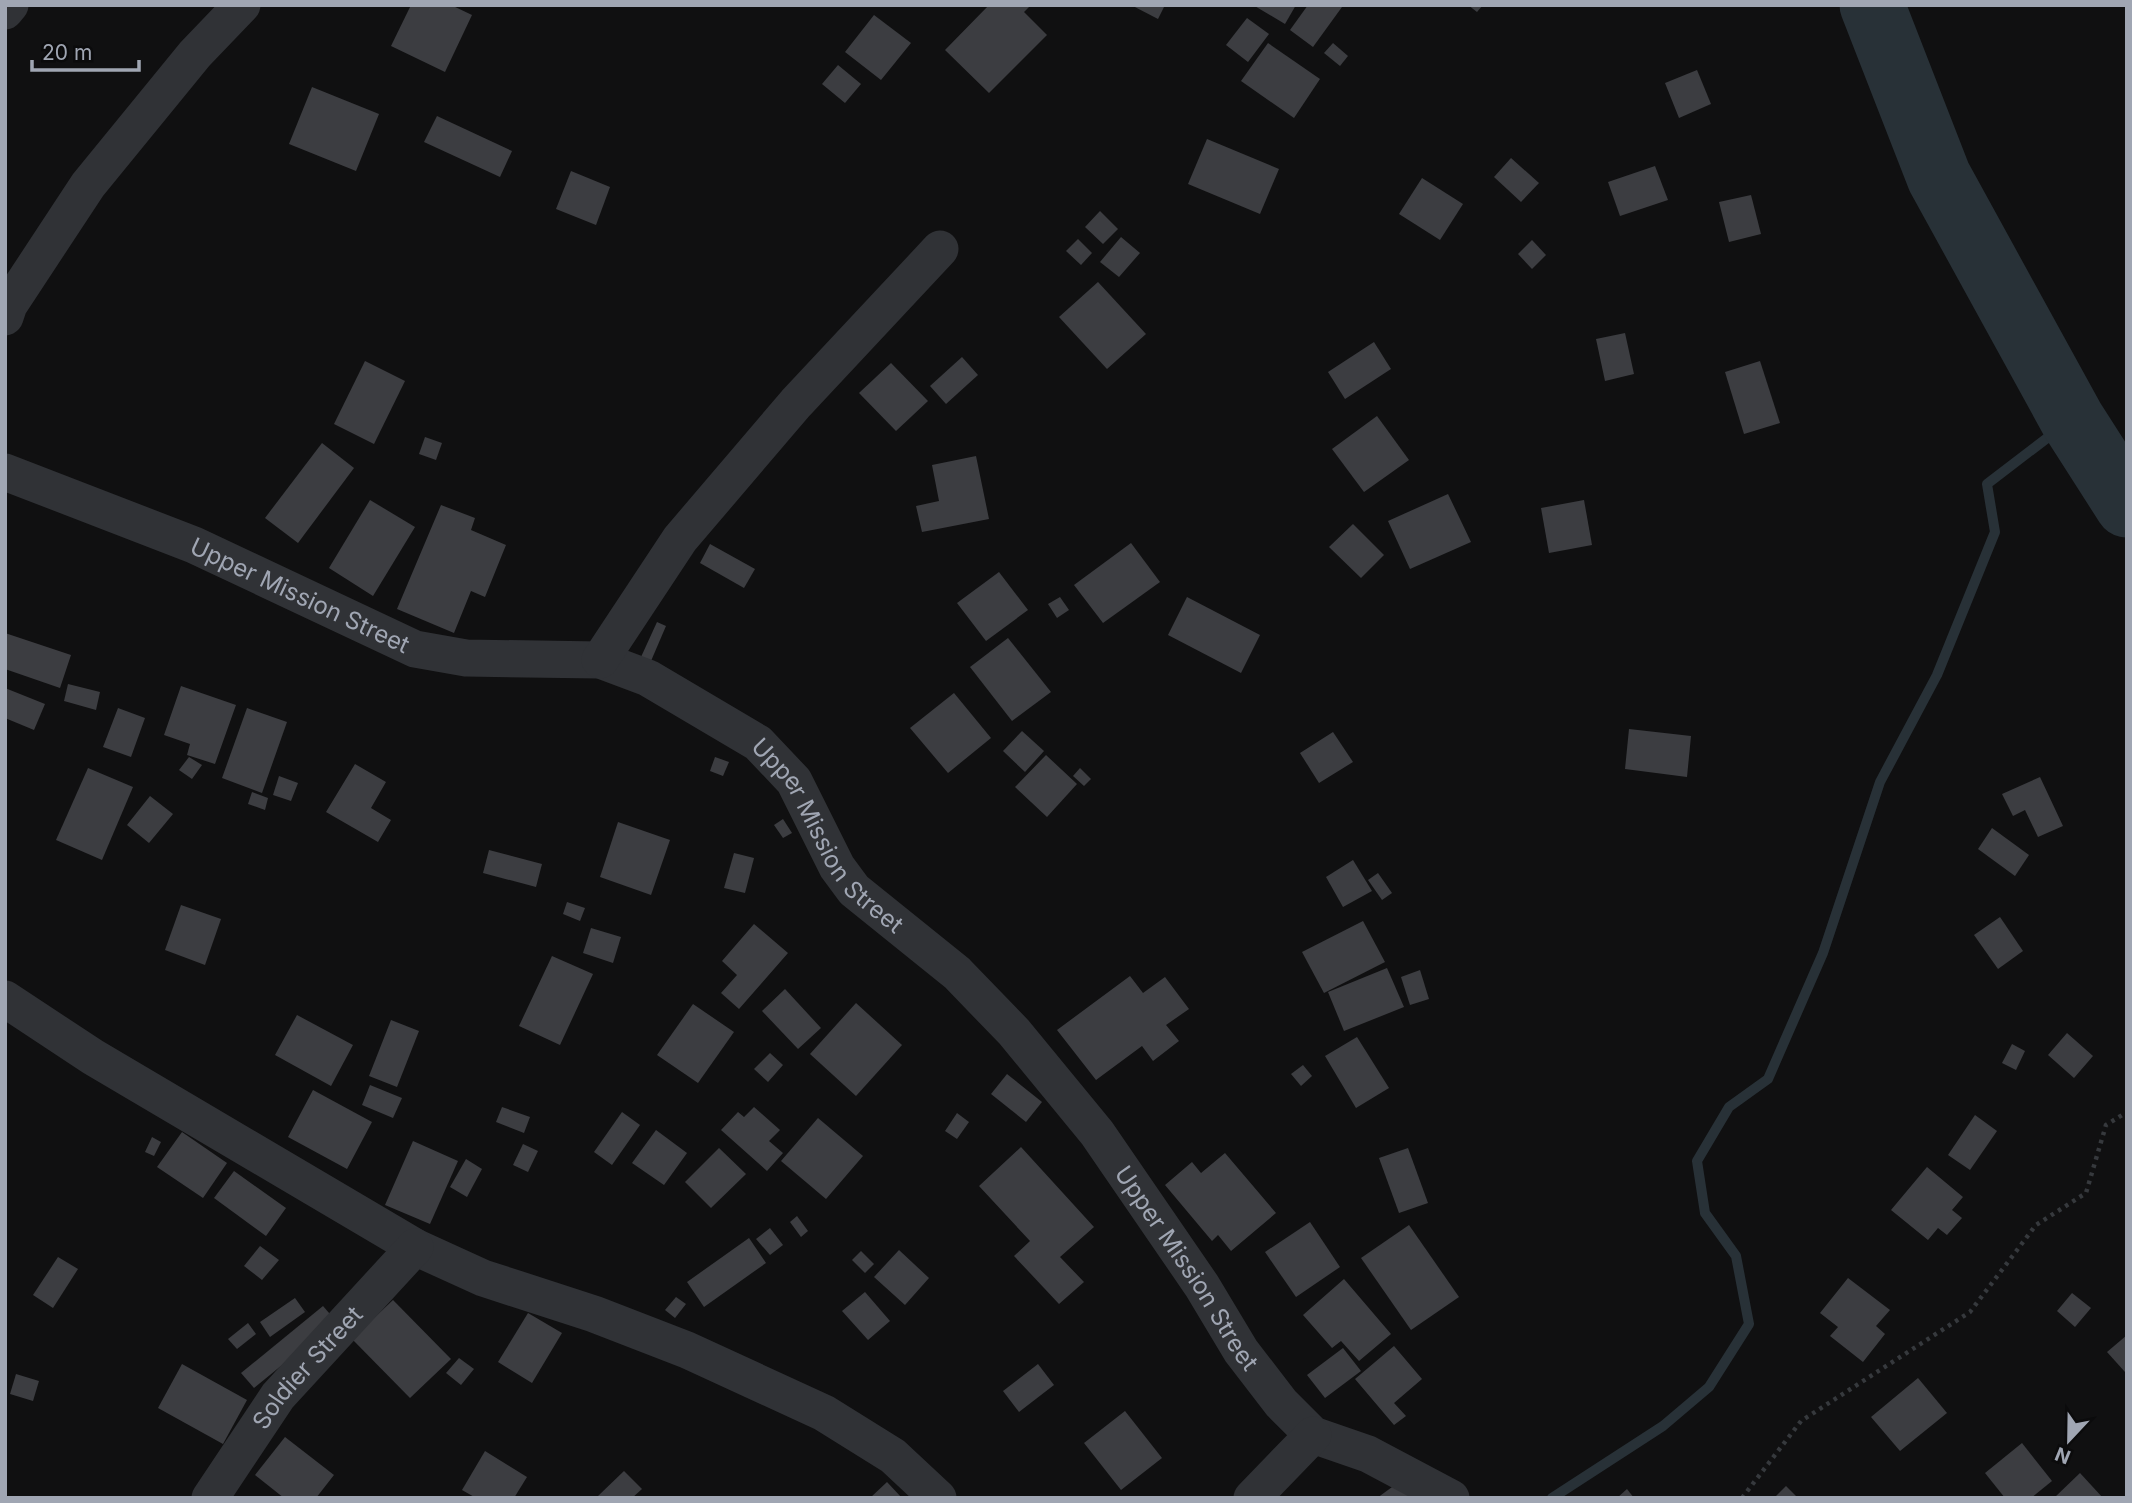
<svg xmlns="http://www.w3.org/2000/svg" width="2132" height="1503" viewBox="0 0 2132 1503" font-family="Inter,sans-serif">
	<rect width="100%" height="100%" fill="#101011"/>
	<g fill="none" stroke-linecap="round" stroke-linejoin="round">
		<polyline stroke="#283137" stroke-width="10" points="1552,1498 1663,1426 1709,1387 1749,1324 1736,1256 1705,1213 1697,1161 1729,1107 1768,1079 1823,953 1880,782 1937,675 1995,532 1987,484 2072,419"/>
		<polyline stroke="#283137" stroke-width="65" points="1872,5 1939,177 2072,419 2127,505"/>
	</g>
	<g fill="#3c3d41">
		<polygon points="411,5 451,5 472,15 445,72 391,46"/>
		<polygon points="989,5 1031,5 1024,12 1047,35 989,93 945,50"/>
		<polygon points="1131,5 1165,5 1158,19"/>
		<polygon points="1253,5 1296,5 1285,24"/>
		<polygon points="1308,5 1342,7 1313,47 1290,30"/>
		<polygon points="1468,5 1483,5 1477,12"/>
		<polygon points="874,15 911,43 881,80 845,52"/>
		<polygon points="1247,18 1269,34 1248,62 1226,45"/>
		<polygon points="1268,43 1320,79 1294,118 1241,81"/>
		<polygon points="1333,43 1348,56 1340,66 1324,53"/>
		<polygon points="838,65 861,84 845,103 822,84"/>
		<polygon points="1697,70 1711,104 1679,118 1665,83"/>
		<polygon points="312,87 379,114 356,171 289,144"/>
		<polygon points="437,116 512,151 500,177 424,142"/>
		<polygon points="1207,139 1279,169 1260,214 1188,184"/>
		<polygon points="1511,158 1539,183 1521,202 1494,177"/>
		<polygon points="1655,166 1668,200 1620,216 1608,182"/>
		<polygon points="571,171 610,187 596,225 556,209"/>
		<polygon points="1422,178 1463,204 1440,240 1399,214"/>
		<polygon points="1751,195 1761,234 1729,242 1719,202"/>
		<polygon points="1100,211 1118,229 1103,244 1085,227"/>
		<polygon points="1121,237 1140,253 1119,277 1100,262"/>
		<polygon points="1078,239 1092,253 1081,265 1066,251"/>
		<polygon points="1532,240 1546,255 1532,269 1518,254"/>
		<polygon points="1098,282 1146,334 1107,369 1059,317"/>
		<polygon points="1625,333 1634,374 1605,381 1596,339"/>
		<polygon points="1374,342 1391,369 1345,399 1328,372"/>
		<polygon points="962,357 978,375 946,404 930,386"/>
		<polygon points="365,361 405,381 374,444 334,424"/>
		<polygon points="1760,361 1780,423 1744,434 1725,372"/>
		<polygon points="891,363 928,401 896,431 859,393"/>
		<polygon points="1377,416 1409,460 1364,492 1332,449"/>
		<polygon points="425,437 442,443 436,460 419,454"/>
		<polygon points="322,443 354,468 298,543 265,518"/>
		<polygon points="976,456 989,519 922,532 916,506 939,501 932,465"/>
		<polygon points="1448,494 1471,542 1410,569 1388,521"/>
		<polygon points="370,500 415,527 373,596 329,568"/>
		<polygon points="1584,500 1592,545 1549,553 1541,508"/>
		<polygon points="441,505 475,518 471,530 506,545 485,597 471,591 454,633 397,609"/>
		<polygon points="1353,524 1384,555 1361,578 1329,547"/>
		<polygon points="1131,543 1160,582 1103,623 1074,585"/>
		<polygon points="710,544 755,569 744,588 700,563"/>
		<polygon points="999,572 1028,610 986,641 957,603"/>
		<polygon points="1060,597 1069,610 1057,618 1048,604"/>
		<polygon points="1187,597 1260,635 1241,673 1168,635"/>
		<polygon points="657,622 666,626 651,661 641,657"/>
		<polygon points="5,633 71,655 60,688 5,669"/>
		<polygon points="1008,638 1051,692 1012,721 970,667"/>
		<polygon points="68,684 100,692 96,710 64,701"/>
		<polygon points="181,686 236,705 215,764 187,755 190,744 164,735"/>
		<polygon points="5,688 45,704 34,730 5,718"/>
		<polygon points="954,693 991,738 948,773 910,728"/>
		<polygon points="118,708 145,718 131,757 103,747"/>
		<polygon points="247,708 287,722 262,793 222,778"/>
		<polygon points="1629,729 1691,736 1687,777 1625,769"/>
		<polygon points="1022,731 1044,751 1025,772 1003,751"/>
		<polygon points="1333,732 1353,762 1319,783 1300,753"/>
		<polygon points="1046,755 1077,784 1047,817 1015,787"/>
		<polygon points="189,757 202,765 192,779 179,770"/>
		<polygon points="715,757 729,762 723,776 710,771"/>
		<polygon points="355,764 386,782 371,808 391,820 378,842 326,812"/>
		<polygon points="88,768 133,787 102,860 56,840"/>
		<polygon points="1080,768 1091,779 1084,786 1073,776"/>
		<polygon points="279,776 298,783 291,801 273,795"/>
		<polygon points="2040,777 2063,826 2038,837 2025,810 2013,816 2002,794"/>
		<polygon points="252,792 268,798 265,810 248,804"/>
		<polygon points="150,796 173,814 149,843 127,825"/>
		<polygon points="783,819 792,833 783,838 774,825"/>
		<polygon points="618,822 670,840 651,895 600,877"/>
		<polygon points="1992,828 2029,855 2015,876 1978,849"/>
		<polygon points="489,850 542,864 536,887 483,873"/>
		<polygon points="734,853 754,858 745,893 724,888"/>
		<polygon points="1353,860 1372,891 1343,907 1326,877"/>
		<polygon points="1378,873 1392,893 1382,900 1368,880"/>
		<polygon points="567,902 585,908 580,921 563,914"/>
		<polygon points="181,905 221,919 205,965 165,950"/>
		<polygon points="2000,917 2023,951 1998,969 1974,935"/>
		<polygon points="1363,921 1385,962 1324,993 1302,952"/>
		<polygon points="754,924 788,953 739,1009 721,993 737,975 722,961"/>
		<polygon points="591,928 621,937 613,963 583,953"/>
		<polygon points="552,956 593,974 560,1045 519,1026"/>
		<polygon points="1387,968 1404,1007 1344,1031 1328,992"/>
		<polygon points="1420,970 1429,999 1410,1005 1401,977"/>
		<polygon points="1130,976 1143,993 1165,977 1189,1009 1166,1025 1179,1041 1153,1061 1142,1046 1096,1080 1057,1030"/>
		<polygon points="785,989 821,1028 798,1049 762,1011"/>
		<polygon points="856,1003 902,1045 856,1096 810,1054"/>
		<polygon points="693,1004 734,1032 698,1083 657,1055"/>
		<polygon points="297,1015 353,1045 331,1086 275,1055"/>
		<polygon points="391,1020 419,1031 397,1087 369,1076"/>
		<polygon points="2067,1033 2093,1056 2074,1078 2048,1055"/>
		<polygon points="1357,1037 1389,1088 1356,1108 1325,1056"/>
		<polygon points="2012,1044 2025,1051 2016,1070 2002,1063"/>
		<polygon points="770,1053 783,1065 768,1082 754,1069"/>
		<polygon points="1303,1065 1312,1076 1301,1086 1291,1074"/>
		<polygon points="1007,1074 1042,1102 1026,1122 991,1094"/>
		<polygon points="370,1085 402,1098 393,1118 362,1105"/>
		<polygon points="313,1090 372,1122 347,1169 288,1137"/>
		<polygon points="502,1107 530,1117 524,1133 496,1122"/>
		<polygon points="754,1107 780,1130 769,1141 783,1153 767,1171 721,1130 738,1112 744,1117"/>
		<polygon points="622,1112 640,1125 612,1165 594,1152"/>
		<polygon points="957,1113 969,1122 957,1139 945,1131"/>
		<polygon points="1975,1115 1997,1131 1970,1170 1948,1155"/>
		<polygon points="818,1118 863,1156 826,1199 781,1161"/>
		<polygon points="656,1130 687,1153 664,1185 632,1163"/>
		<polygon points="182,1132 227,1163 203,1198 157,1167"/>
		<polygon points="152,1137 161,1142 154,1156 145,1152"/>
		<polygon points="413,1141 458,1161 430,1224 385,1205"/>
		<polygon points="523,1144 538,1151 528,1172 513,1165"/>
		<polygon points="1021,1147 1094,1227 1060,1257 1084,1282 1059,1304 1014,1256 1030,1241 979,1186"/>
		<polygon points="719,1148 746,1174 711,1208 685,1182"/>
		<polygon points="1408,1148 1428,1203 1399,1213 1379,1158"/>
		<polygon points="1225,1153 1276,1213 1231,1251 1218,1235 1212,1241 1165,1185 1192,1162 1201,1173"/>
		<polygon points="466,1159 482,1169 467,1197 450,1187"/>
		<polygon points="1927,1167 1963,1197 1952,1210 1962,1218 1947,1235 1938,1228 1928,1240 1891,1210"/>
		<polygon points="234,1171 286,1208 266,1236 214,1198"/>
		<polygon points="797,1216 808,1231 801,1237 790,1222"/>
		<polygon points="1310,1222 1340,1267 1296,1297 1265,1252"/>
		<polygon points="1409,1225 1459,1297 1411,1330 1361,1258"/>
		<polygon points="770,1228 783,1245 770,1255 756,1239"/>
		<polygon points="749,1238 766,1263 704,1307 687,1282"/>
		<polygon points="260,1246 279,1260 262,1280 244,1266"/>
		<polygon points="899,1250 929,1278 905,1305 874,1277"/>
		<polygon points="861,1251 874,1264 865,1273 852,1260"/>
		<polygon points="58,1257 78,1269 53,1308 33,1295"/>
		<polygon points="1848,1278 1890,1310 1876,1326 1885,1334 1863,1362 1830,1336 1838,1327 1820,1313"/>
		<polygon points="1344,1279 1391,1334 1359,1361 1341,1341 1332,1348 1303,1315"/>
		<polygon points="865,1292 890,1321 868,1340 842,1311"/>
		<polygon points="2072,1293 2091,1308 2075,1327 2057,1311"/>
		<polygon points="676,1297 686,1304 675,1318 665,1310"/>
		<polygon points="295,1298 305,1312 270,1337 260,1322"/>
		<polygon points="393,1300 451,1359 410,1398 352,1339"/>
		<polygon points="323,1306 336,1321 254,1388 241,1373"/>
		<polygon points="528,1313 562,1333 532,1383 498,1362"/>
		<polygon points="248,1323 256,1334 237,1349 228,1339"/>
		<polygon points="2127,1335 2127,1371 2125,1372 2107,1352"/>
		<polygon points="1394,1346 1422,1379 1394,1403 1406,1416 1394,1425 1355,1379"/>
		<polygon points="1343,1348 1361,1371 1325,1398 1307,1375"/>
		<polygon points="459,1358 474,1369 461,1385 446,1373"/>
		<polygon points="182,1364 247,1400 223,1444 158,1408"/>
		<polygon points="1038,1364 1054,1385 1019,1412 1003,1391"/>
		<polygon points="16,1374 39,1381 33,1401 10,1394"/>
		<polygon points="1918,1378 1947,1413 1900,1451 1871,1417"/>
		<polygon points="1125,1411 1162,1458 1121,1490 1084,1443"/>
		<polygon points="285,1437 334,1475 316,1498 284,1498 255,1475"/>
		<polygon points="2022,1443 2052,1481 2031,1498 2005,1498 1985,1473"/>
		<polygon points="485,1451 527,1477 514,1498 476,1498 462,1490"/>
		<polygon points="624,1471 642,1489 632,1498 600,1498 598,1496"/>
		<polygon points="2080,1473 2103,1498 2054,1498"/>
		<polygon points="887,1482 902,1498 870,1498"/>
		<polygon points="1399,1482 1410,1498 1377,1498"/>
		<polygon points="1786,1486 1798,1498 1774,1498"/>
		<polygon points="1627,1489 1634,1498 1617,1498"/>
	</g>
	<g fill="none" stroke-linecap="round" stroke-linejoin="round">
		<polyline stroke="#36393d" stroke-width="4.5" stroke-dasharray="3.5 5" stroke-linecap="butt" points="1742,1498 1801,1421 1970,1312 2036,1225 2086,1193 2106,1125 2127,1112"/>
		<g stroke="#303236" stroke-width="37">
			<polyline points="5,11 10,5"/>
			<polyline points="5,317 9,305 88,185 195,54 242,5"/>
			<path id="s1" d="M5,472L194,545L415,649L466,658L600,660L648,678L758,743L794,781L837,867L854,890L957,973L1014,1032L1097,1133L1202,1286L1241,1351L1281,1403L1313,1435L1368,1454L1451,1498"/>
			<polyline points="600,660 680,539 796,403 940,249"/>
			<polyline points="5,999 93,1057 415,1247 483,1278 594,1314 687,1350 824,1413 893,1456 938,1498"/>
			<path id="s2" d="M210,1498L278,1396L415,1247"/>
			<polyline points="1252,1498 1313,1435"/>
		</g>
	</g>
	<g text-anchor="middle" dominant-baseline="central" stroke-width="7" stroke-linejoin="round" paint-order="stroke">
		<g font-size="24" fill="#a0a6b3" stroke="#0b0b0c">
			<text stroke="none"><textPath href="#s1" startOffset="320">Upper Mission Street</textPath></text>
			<text stroke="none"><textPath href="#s1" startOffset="929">Upper Mission Street</textPath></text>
			<text stroke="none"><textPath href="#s1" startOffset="1496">Upper Mission Street</textPath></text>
			<text stroke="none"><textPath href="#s2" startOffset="163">Soldier Street</textPath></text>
		</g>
	</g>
	<rect width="2132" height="1503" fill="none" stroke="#a0a6b3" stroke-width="14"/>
	<g transform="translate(2069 1440) rotate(202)" stroke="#0b0b0c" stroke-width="5" paint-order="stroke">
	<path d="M0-5L12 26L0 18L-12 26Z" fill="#a0a6b3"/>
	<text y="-10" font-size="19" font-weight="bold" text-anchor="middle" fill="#a0a6b3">N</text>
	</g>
	<path d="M32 60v10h107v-10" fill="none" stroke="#a0a6b3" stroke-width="3.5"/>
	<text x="42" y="60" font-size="21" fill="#a0a6b3" stroke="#0b0b0c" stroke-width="5" paint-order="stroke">20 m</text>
</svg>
